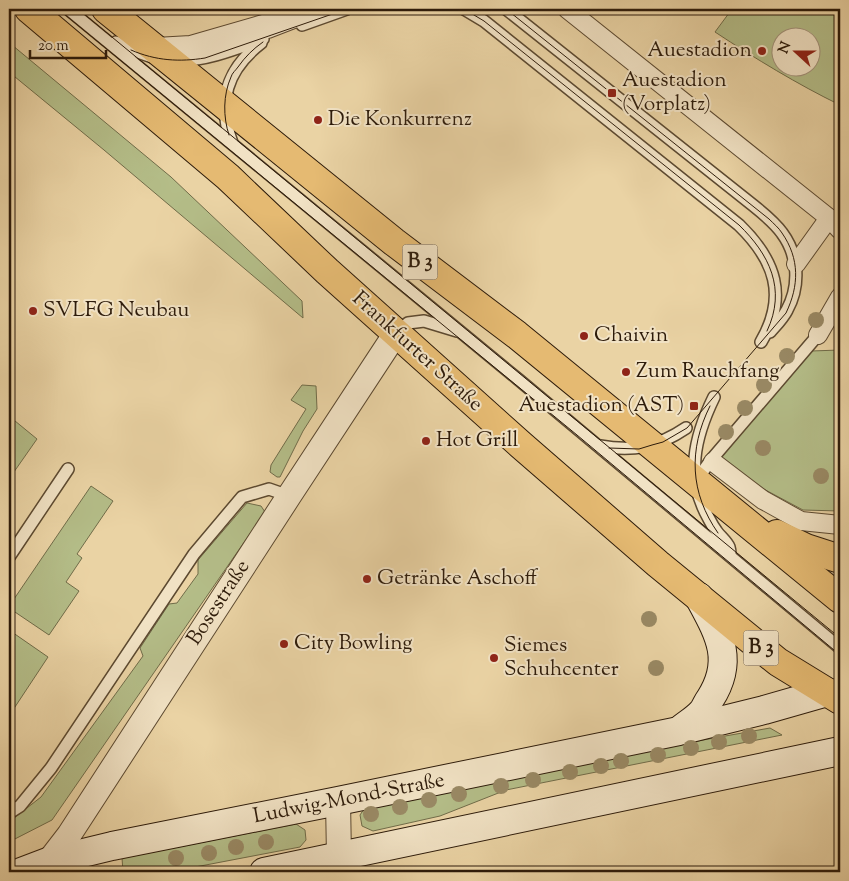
<svg xmlns="http://www.w3.org/2000/svg" width="849" height="881" viewBox="0 0 849 881" font-family="'Sorts Mill Goudy',serif">
	<rect width="100%" height="100%" fill="#ead3a4"/>
	<filter id="stains"><feTurbulence type="fractalNoise" baseFrequency=".004" numOctaves="4"/><feColorMatrix values="0 0 0 0 .2 0 0 0 0 .09 0 0 0 0 .02 0 0 0 .5 -.17"/></filter>
	<radialGradient id="worn" r=".72"><stop offset=".6" stop-color="#630" stop-opacity="0"/><stop offset="1" stop-color="#630" stop-opacity=".3"/></radialGradient>
	<g fill="#b4bd88" stroke="#706c49" fill-rule="evenodd">
		<path d="M732,9H840V105C797,84 756,59 715,32ZM782,38H812V68H782Z"/>
		<polygon points="12,45 171,177 302,301 303,318 104,150 9,72 9,50"/>
		<polygon points="840,350 840,511 803,510 713,462 811,351"/>
		<polygon points="302,385 316,386 317,409 303,431 280,477 277,477 270,472 271,465 306,409 291,400"/>
		<polygon points="9,416 37,439 9,479"/>
		<polygon points="91,486 113,501 77,554 82,558 66,582 79,591 49,635 9,608 9,596 14,599"/>
		<polygon points="247,503 261,506 265,512 52,820 9,842 9,822 41,797 143,656 140,648 169,604 177,603 198,574 198,560"/>
		<polygon points="9,630 48,657 9,716"/>
		<polygon points="770,728 782,735 506,790 440,816 373,831 362,826 360,815 364,809 703,740"/>
		<polygon points="296,824 305,830 306,840 300,847 169,872 123,872 122,858"/>
	</g>
	<g fill="none" stroke-linecap="round" stroke-linejoin="round">
		<defs>
			<g id="service">
				<polyline points="68,9 519,380 840,648"/>
				<path d="M464,9L484,21L739,225C775,260 788,296 761,342"/>
				<path d="M506,9L754,206C764,214 775,223 782,233C799,256 800,286 787,310C783,318 776,325 770,332"/>
				<polyline points="302,25 347,9"/>
				<polyline points="116,42 135,51 152,57"/>
				<path d="M178,61C208,60 235,49 263,39"/>
				<path d="M232,143C217,102 226,70 261,43"/>
				<polyline points="396,333 408,323 424,321 457,331"/>
				<path d="M714,397C694,438 685,477 709,519C711,523 714,528 717,532C721,537 727,542 729,547C730,550 730,552 730,555"/>
				<path d="M600,446C633,452 658,447 686,428"/>
				<polyline points="696,481 711,460 818,335"/>
				<polyline points="9,557 68,469"/>
				<polyline points="9,813 20,806 51,768 194,554 242,497 269,489 289,496"/>
			</g>
			<g id="pedestrian">
				<polyline points="567,9 829,218 840,230"/>
				<polyline points="796,264 829,218"/>
				<polyline points="818,335 840,297"/>
				<polyline points="713,462 763,500 801,521 840,525"/>
			</g>
			<g id="minor">
				<polyline points="156,50 191,48 267,26 311,9"/>
				<polyline points="338,801 339,857 342,872"/>
				<polyline points="42,870 69,835 289,496 396,333"/>
			</g>
			<g id="secondary">
				<path d="M680,730C687,724 696,719 702,712C705,709 707,703 710,699C735,660 719,634 699,597"/>
				<polyline points="21,872 50,861 112,846 338,801 679,731 764,710 827,692"/>
				<polyline points="264,872 840,751"/>
			</g>
			<g id="primary">
				<polyline points="29,9 228,177 327,271 521,445 658,564 778,662 840,700"/>
				<polyline points="106,9 394,242 517,335 840,599"/>
				<polyline points="777,534 806,548 840,559"/>
			</g>
		</defs>
		<use href="#service" stroke="#5c4930" stroke-width="14"/>
		<use href="#pedestrian" stroke="#5c4930" stroke-width="20"/>
		<use href="#minor" stroke="#5c4930" stroke-width="26"/>
		<use href="#secondary" stroke="#2d1b0a" stroke-width="30"/>
		<use href="#primary" stroke="#2d1b0a" stroke-width="30"/>
		<use href="#service" stroke="#f1e2c4" stroke-width="11"/>
		<use href="#pedestrian" stroke="#f1e2c4" stroke-width="18"/>
		<use href="#minor" stroke="#f1e2c4" stroke-width="24"/>
		<use href="#secondary" stroke="#f1e2c4" stroke-width="28"/>
		<use href="#primary" stroke="#e5ba72" stroke-width="28"/>
		<g stroke="#2d1b0a" stroke-width="1">
			<polyline points="58,9 577,435 840,655"/>
			<polyline points="78,9 840,638"/>
			<path d="M464,9L484,21L739,225C769,254 787,289 767,331"/>
			<path d="M506,9L769,219C773,223 779,228 782,233C800,259 799,286 786,313L687,428L663,442L652,445L639,449L609,448"/>
			<path d="M131,50C156,61 180,62 205,58L347,9"/>
			<path d="M229,135C223,117 223,95 231,77C232,73 236,70 238,67C245,57 253,49 263,42"/>
			<path d="M710,406C688,450 690,493 718,533"/>
		</g>
	</g>
	<g fill="#998964">
		<circle cx="816" cy="320" r="8"/>
		<circle cx="787" cy="356" r="8"/>
		<circle cx="764" cy="385" r="8"/>
		<circle cx="745" cy="408" r="8"/>
		<circle cx="726" cy="432" r="8"/>
		<circle cx="763" cy="448" r="8"/>
		<circle cx="821" cy="476" r="8"/>
		<circle cx="649" cy="619" r="8"/>
		<circle cx="656" cy="668" r="8"/>
		<circle cx="749" cy="736" r="8"/>
		<circle cx="719" cy="742" r="8"/>
		<circle cx="691" cy="748" r="8"/>
		<circle cx="658" cy="755" r="8"/>
		<circle cx="621" cy="761" r="8"/>
		<circle cx="601" cy="766" r="8"/>
		<circle cx="570" cy="772" r="8"/>
		<circle cx="533" cy="780" r="8"/>
		<circle cx="501" cy="786" r="8"/>
		<circle cx="459" cy="794" r="8"/>
		<circle cx="429" cy="800" r="8"/>
		<circle cx="400" cy="807" r="8"/>
		<circle cx="371" cy="814" r="8"/>
		<circle cx="266" cy="842" r="8"/>
		<circle cx="236" cy="847" r="8"/>
		<circle cx="209" cy="853" r="8"/>
		<circle cx="176" cy="858" r="8"/>
	</g>
	<g fill="#8f2418" stroke="#f1e2c4" stroke-width="2">
		<circle cx="762" cy="51" r="5"/>
		<rect x="607" y="88" width="10" height="10" rx="2.5"/>
		<circle cx="318" cy="120" r="5"/>
		<circle cx="33" cy="311" r="5"/>
		<circle cx="584" cy="336" r="5"/>
		<circle cx="626" cy="372" r="5"/>
		<rect x="689" y="401" width="10" height="10" rx="2.5"/>
		<circle cx="426" cy="441" r="5"/>
		<circle cx="367" cy="579" r="5"/>
		<circle cx="284" cy="644" r="5"/>
		<circle cx="494" cy="658" r="5"/>
	</g>
	<g text-anchor="middle" dominant-baseline="central" stroke-width="4" stroke-linejoin="round" paint-order="stroke">
		<g fill="#f1e2c4" stroke="#685742" stroke-width="1">
			<rect x="402.5" y="244.5" width="35" height="35" rx="4"/>
			<rect x="743.5" y="630.5" width="35" height="35" rx="4"/>
		</g>
		<g font-size="20" font-weight="bold" fill="#2d1b0a">
			<text x="420" y="262">B 3</text>
			<text x="761" y="648">B 3</text>
		</g>
		<g font-size="21" fill="#2d1b0a" stroke="#f1e2c4" text-anchor="start">
			<text x="752" y="51" text-anchor="end">Auestadion</text>
			<text x="622" y="81">Auestadion<tspan x="622" dy="24">(Vorplatz)</tspan></text>
			<text x="328" y="120">Die Konkurrenz</text>
			<text x="43" y="311">SVLFG Neubau</text>
			<text x="594" y="336">Chaivin</text>
			<text x="636" y="372">Zum Rauchfang</text>
			<text x="684" y="406" text-anchor="end">Auestadion (AST)</text>
			<text x="436" y="441">Hot Grill</text>
			<text x="377" y="579">Getränke Aschoff</text>
			<text x="294" y="644">City Bowling</text>
			<text x="504" y="646">Siemes<tspan x="504" dy="24">Schuhcenter</tspan></text>
		</g>
		<g font-size="21" fill="#2d1b0a" stroke="#f1e2c4">
			<text transform="translate(417 352) rotate(42)">Frankfurter Straße</text>
			<text transform="translate(219 603) rotate(-57)">Bosestraße</text>
			<text transform="translate(349 799) rotate(-11)">Ludwig-Mond-Straße</text>
		</g>
	</g>
	<rect width="849" height="881" fill="none" stroke="#ead3a4" stroke-width="30"/>
	<rect x="10" y="10" width="829" height="861" fill="none" stroke="#2d1b0a" stroke-width="2.5"/>
	<rect x="15" y="15" width="819" height="851" fill="none" stroke="#2d1b0a"/>
	<g transform="translate(796 52) rotate(291)"><circle r="24" fill="#f1e2c4" stroke="#a3927a"/>
	<path d="M0-4L9 19L0 12L-9 19Z" fill="#8f2418"/>
	<text y="-8" font-size="14" font-weight="bold" text-anchor="middle" fill="#2d1b0a">N</text>
	</g>
	<path d="M30 50v8h76v-8" fill="none" stroke="#2d1b0a" stroke-width="2.5"/>
	<text x="38" y="50" font-size="15" fill="#2d1b0a" stroke="#f1e2c4" stroke-width="4" paint-order="stroke">20 m</text>
	<rect width="100%" height="100%" filter="url(#stains)"/>
	<rect width="100%" height="100%" fill="url(#worn)"/>
</svg>
